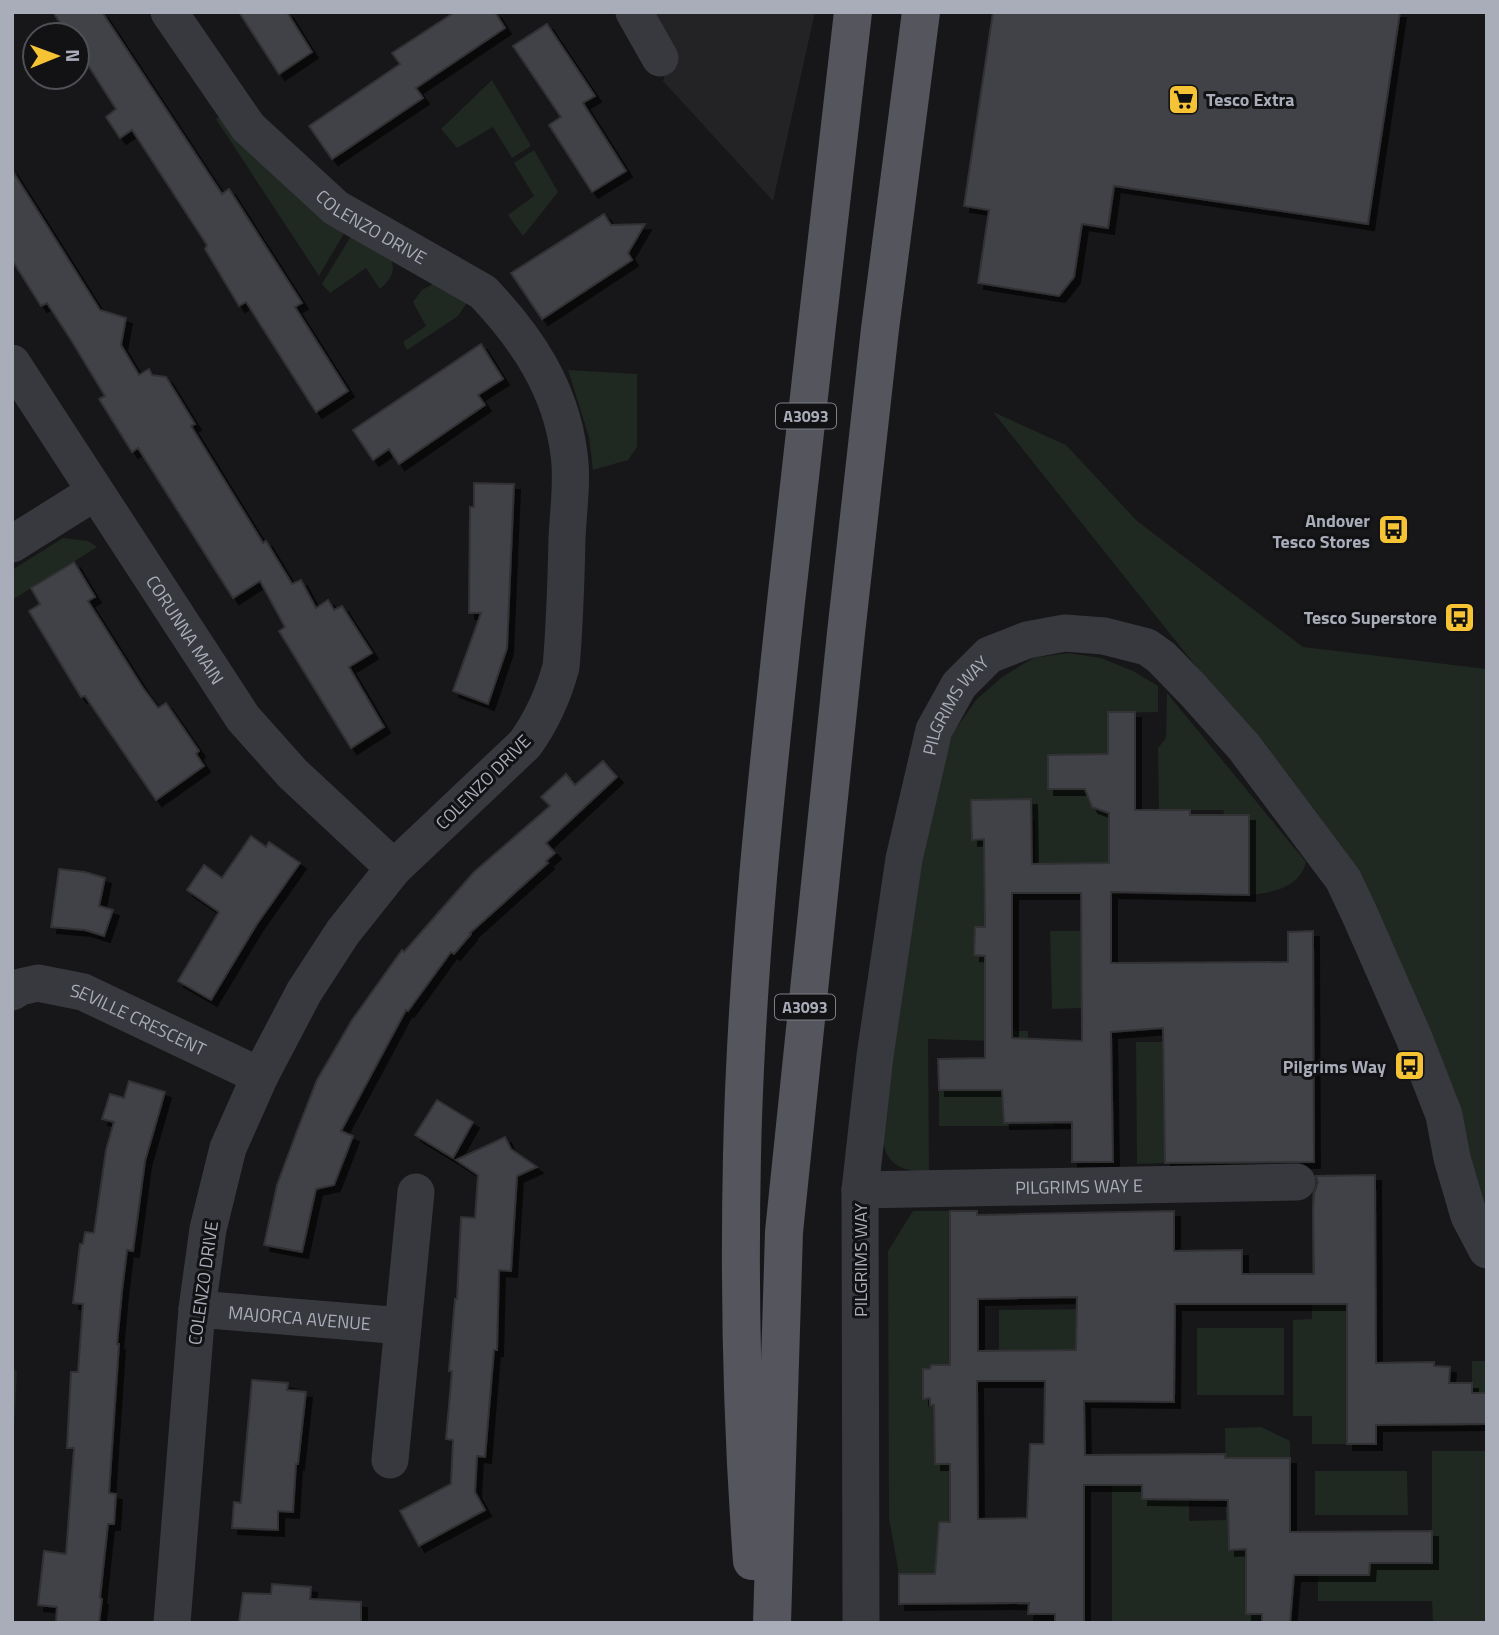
<svg xmlns="http://www.w3.org/2000/svg" width="1499" height="1635" viewBox="0 0 1499 1635" font-family="'Titillium Web',sans-serif">
	<defs>
		<filter id="shadow"><feDropShadow dx="6" dy="6" stdDeviation="0" flood-color="#0009"/></filter>
	</defs>
	<rect width="100%" height="100%" fill="#171719"/>
	<polygon fill="#232326" points="645,12 815,12 773,201 663,81 670,54"/>
	<g fill="#1f2821">
		<polygon points="492,80 531,146 512,158 493,127 457,148 441,129"/>
		<polygon points="226,112 350,223 319,276 216,119"/>
		<polygon points="534,150 558,192 523,236 508,215 534,196 514,163"/>
		<path d="M357,226C377,242 412,263 380,289L366,268L330,293L322,284Z"/>
		<polygon points="433,284 470,298 458,316 407,350 403,342 426,326 413,302 422,290"/>
		<polygon points="568,370 637,374 637,447 628,460 593,470 589,437"/>
		<polygon points="993,412 1066,445 1137,521 1303,647 1487,669 1487,1218 1349,858"/>
		<polygon points="63,538 88,541 97,547 12,600 12,570"/>
		<path d="M1068,653L1101,658L1133,671L1158,686V712L1108,713V791L1089,799L1093,807L1109,808L1150,863L1035,864V820H1028L1030,799L971,800L972,839H984L985,927H975L974,955H985L986,1031H1028V1042L928,1039L929,1172C897,1171 885,1164 881,1131L932,790L953,733L976,700L1002,677L1033,658Z"/>
		<path d="M1167,693L1306,862C1300,888 1271,893 1249,895L1223,810H1159L1158,748L1166,738Z"/>
		<polygon points="1050,931 1082,931 1082,1008 1052,1009"/>
		<polygon points="1136,1042 1164,1042 1165,1163 1137,1164"/>
		<polygon points="1053,1089 1083,1124 1054,1124 1054,1126 939,1126 939,1090"/>
		<polygon points="1312,1176 1335,1176 1347,1290 1347,1444 1312,1444 1312,1416 1293,1416 1293,1320 1312,1319"/>
		<polygon points="913,1211 950,1211 950,1365 931,1365 930,1369 923,1369 923,1398 930,1398 930,1405 950,1405 951,1518 1012,1518 1013,1573 899,1574 889,1518 888,1251"/>
		<polygon points="1115,1211 1144,1211 1144,1265 1115,1350 999,1351 999,1310 1115,1309"/>
		<rect x="1197" y="1328" width="87" height="67"/>
		<rect x="1472" y="1361" width="15" height="32"/>
		<polygon points="12,1365 17,1372 12,1466"/>
		<polygon points="1261,1427 1290,1441 1290,1458 1260,1459 1246,1539 1246,1563 1261,1564 1262,1623 1112,1623 1112,1485 1189,1485 1189,1521 1226,1520 1225,1428"/>
		<polygon points="1432,1451 1487,1451 1487,1623 1433,1623 1432,1601 1318,1601 1318,1575 1353,1575 1353,1563 1432,1563"/>
		<polygon points="1315,1471 1407,1471 1408,1515 1315,1515"/>
	</g>
	<g fill="#414246" stroke="#313135" stroke-width="2" fill-rule="evenodd" filter="url(#shadow)">
		<polygon points="53,12 102,12 222,194 229,189 302,303 295,307 348,391 316,412 246,302 239,306 205,249 207,245 132,130 120,138 106,117 116,109 77,48 77,35 68,35"/>
		<polygon points="239,12 287,12 312,52 279,74"/>
		<polygon points="455,12 495,12 505,28 416,88 423,98 332,159 309,126 400,64 392,53"/>
		<polygon points="993,12 1400,12 1368,224 1114,186 1108,228 1082,224 1074,277 1059,296 978,283 989,210 964,206"/>
		<polygon points="547,24 595,96 583,103 626,171 592,192 549,125 561,117 513,46"/>
		<polygon points="12,170 100,310 126,318 121,345 139,375 149,369 152,375 166,377 195,424 191,426 263,543 266,541 292,584 301,580 316,608 328,600 334,610 342,606 372,653 349,667 384,727 351,748 279,631 285,627 260,581 233,598 138,448 132,452 99,399 105,396 71,340 47,303 41,306 12,260"/>
		<polygon points="604,214 611,225 645,224 628,253 632,260 542,319 511,273"/>
		<polygon points="481,344 503,379 478,395 485,405 399,464 389,449 373,460 353,430"/>
		<polygon points="474,483 514,484 507,648 488,704 453,691 481,613 469,613 470,507 474,507"/>
		<polygon points="74,562 95,597 88,601 143,688 158,708 166,703 199,751 196,754 204,766 156,800 85,696 81,697 29,611 40,604 31,588"/>
		<path d="M1108,712H1135V810H1190V815H1249V895L1111,892V963L1288,962V932L1313,931L1314,1162L1165,1163L1163,1028L1111,1032L1113,1162H1072V1122L1004,1123L1002,1090H939L938,1059L985,1058V956L974,955L975,927H985L984,839L972,840L971,800L1031,799L1032,864L1109,863V813L1092,807L1085,789H1048V755L1108,754ZM1012,893H1081L1082,1041L1012,1038Z"/>
		<polygon points="603,761 617,777 546,843 555,853 546,861 548,863 470,933 471,934 454,954 451,952 408,1011 406,1010 341,1131 353,1136 334,1185 316,1189 302,1252 264,1245 277,1185 297,1131 317,1080 352,1020 402,950 404,952 474,872 550,806 541,797 566,774 575,785"/>
		<polygon points="251,836 266,847 269,842 300,863 257,924 211,1000 178,981 219,912 187,890 204,865 222,878"/>
		<polygon points="59,869 85,872 105,878 99,906 113,910 104,936 85,930 51,927"/>
		<polygon points="129,1081 165,1092 145,1161 133,1251 127,1250 122,1291 117,1344 119,1344 109,1493 116,1494 114,1524 108,1524 100,1598 102,1599 99,1623 56,1623 57,1607 38,1605 44,1551 66,1554 74,1448 67,1448 71,1372 78,1372 83,1304 73,1303 80,1244 83,1244 85,1232 94,1233 106,1150 114,1122 102,1119 110,1094 124,1098"/>
		<polygon points="437,1100 473,1122 453,1158 415,1135"/>
		<polygon points="505,1137 511,1149 537,1167 517,1176 511,1271 499,1270 497,1350 494,1350 485,1457 477,1456 475,1492 485,1510 419,1546 400,1511 451,1484 453,1440 446,1439 452,1371 449,1371 455,1299 457,1299 461,1217 475,1218 478,1175 456,1160"/>
		<path d="M1375,1175L1376,1363L1434,1362V1366L1450,1367L1449,1383H1472V1393H1487V1424L1376,1425V1444H1347V1304H1175L1174,1402L1084,1401L1085,1455L1225,1454V1458H1290V1532L1432,1531V1563H1370L1369,1575H1294L1290,1623H1262V1614H1246V1549L1229,1550L1228,1500L1142,1499V1485H1084V1623H1055V1614H1028L1029,1603L899,1604V1574H935L939,1522H950V1464H935L934,1405H930V1398L923,1399V1369H930L931,1365H950V1211H977V1215L1174,1211V1251L1242,1250V1274H1314L1313,1212L1314,1194L1318,1182L1316,1176ZM1077,1297L1076,1350L978,1351V1299ZM977,1381H1045L1044,1444H1030L1027,1518L978,1519Z"/>
		<polygon points="252,1380 288,1383 287,1390 306,1392 298,1464 296,1464 293,1512 278,1511 278,1530 232,1528 234,1502 241,1503"/>
		<polygon points="272,1584 311,1587 310,1599 361,1602 361,1623 239,1623 243,1593 271,1594"/>
	</g>
	<g fill="none" stroke-linecap="round" stroke-linejoin="round">
		<g stroke="#38393e" stroke-width="37">
			<path id="s1" d="M169,12L248,127L336,208L483,292C527,338 561,389 569,454C573,481 568,512 567,539C566,582 565,624 561,667C553,696 543,719 525,744L394,868L343,932L304,992L260,1076L228,1148L208,1229L197,1309L172,1623"/>
			<polyline points="634,12 660,58"/>
			<path id="s2" d="M12,363L243,718L293,774L394,868"/>
			<polyline points="12,544 95,492"/>
			<path id="s3" d="M12,992L20,987L38,983L83,992L260,1076"/>
			<path id="s4" d="M860,1190L1297,1182"/>
			<path id="s5" d="M197,1309L403,1326"/>
			<polyline points="390,1460 416,1192"/>
			<path id="s6" d="M861,1623L860,1190L875,1056L904,859L934,730L959,685L989,655L1027,640L1065,633L1104,636L1147,647L1161,657L1193,690L1244,747L1343,879L1360,915L1414,1038L1444,1115L1452,1158L1469,1216L1487,1250"/>
		</g>
		<g stroke="#54555d" stroke-width="38">
			<path d="M752,1561C742,1426 739,1291 742,1155C746,970 766,786 786,602C807,405 831,209 853,12"/>
			<polyline points="772,1623 784,1232 846,633 880,329 921,12"/>
		</g>
	</g>
	<defs>
		<symbol id="supermarket-square" viewBox="-11 -11 22 22"><rect x="-9" y="-9" width="18" height="18" rx="4" fill="#f5c334" stroke="#121214"/><path d="M-6-5.5h2.5l.6 2H6L4.5 2H-2.5L-4.4-4H-6ZM-1.5 3.2a1.3 1.3 0 1 0 .1 0ZM3 3.2a1.3 1.3 0 1 0 .1 0Z" fill="#111"/></symbol>
		<symbol id="bus-square" viewBox="-11 -11 22 22"><rect x="-9" y="-9" width="18" height="18" rx="4" fill="#f5c334" stroke="#121214"/><path d="M-5-6H5V4H4V6H2V4H-2V6H-4V4H-5ZM-3.5-4V0h7V-4ZM-3.5 1.2v1.5H-2V1.2ZM2 1.2v1.5H3.5V1.2Z" fill="#111"/></symbol>
	</defs>
	<g fill-rule="evenodd">
		<use href="#supermarket-square" x="1166" y="82" width="35" height="35"/>
		<use href="#bus-square" x="1376" y="512" width="35" height="35"/>
		<use href="#bus-square" x="1442" y="600" width="35" height="35"/>
		<use href="#bus-square" x="1392" y="1048" width="35" height="35"/>
	</g>
	<g text-anchor="middle" dominant-baseline="central" stroke-width="6" stroke-linejoin="round" paint-order="stroke">
		<g fill="#121214" stroke="#7c7e88" stroke-width="2">
			<rect x="776" y="403.5" width="60" height="25" rx="5"/>
			<rect x="775" y="994.5" width="60" height="25" rx="5"/>
		</g>
		<g font-size="16" font-weight="bold" fill="#a9adb9">
			<text x="806" y="416">A3093</text>
			<text x="805" y="1007">A3093</text>
		</g>
		<g font-size="18" font-weight="bold" fill="#a9adb9" stroke="#121214" text-anchor="end">
			<text x="1206" y="99" text-anchor="start">Tesco Extra</text>
			<text x="1370" y="520">Andover<tspan x="1370" dy="21">Tesco Stores</tspan></text>
			<text x="1437" y="617">Tesco Superstore</text>
			<text x="1386" y="1066">Pilgrims Way</text>
		</g>
		<g font-size="18" fill="#a9adb9" stroke="#121214">
			<text stroke="none"><textPath href="#s1" startOffset="299">COLENZO DRIVE</textPath></text>
			<text stroke="none"><textPath href="#s2" startOffset="318">CORUNNA MAIN</textPath></text>
			<text stroke="none"><textPath href="#s6" startOffset="931">PILGRIMS WAY</textPath></text>
			<text transform="translate(483 782) rotate(-45)">COLENZO DRIVE</text>
			<text stroke="none"><textPath href="#s3" startOffset="135">SEVILLE CRESCENT</textPath></text>
			<text stroke="none"><textPath href="#s4" startOffset="219">PILGRIMS WAY E</textPath></text>
			<text transform="translate(860 1260) rotate(-90)">PILGRIMS WAY</text>
			<text transform="translate(203 1283) rotate(-82)">COLENZO DRIVE</text>
			<text stroke="none"><textPath href="#s5" startOffset="103">MAJORCA AVENUE</textPath></text>
		</g>
	</g>
	<rect width="1499" height="1635" fill="none" stroke="#a9adb9" stroke-width="28"/>
	<g transform="translate(56 56) rotate(89)"><circle r="33" fill="#121214" stroke="#4e5056" stroke-width="2"/>
	<path d="M0-5L12 26L0 18L-12 26Z" fill="#f5c334"/>
	<text y="-10" font-size="19" font-weight="bold" text-anchor="middle" fill="#a9adb9">N</text>
	</g>
</svg>
